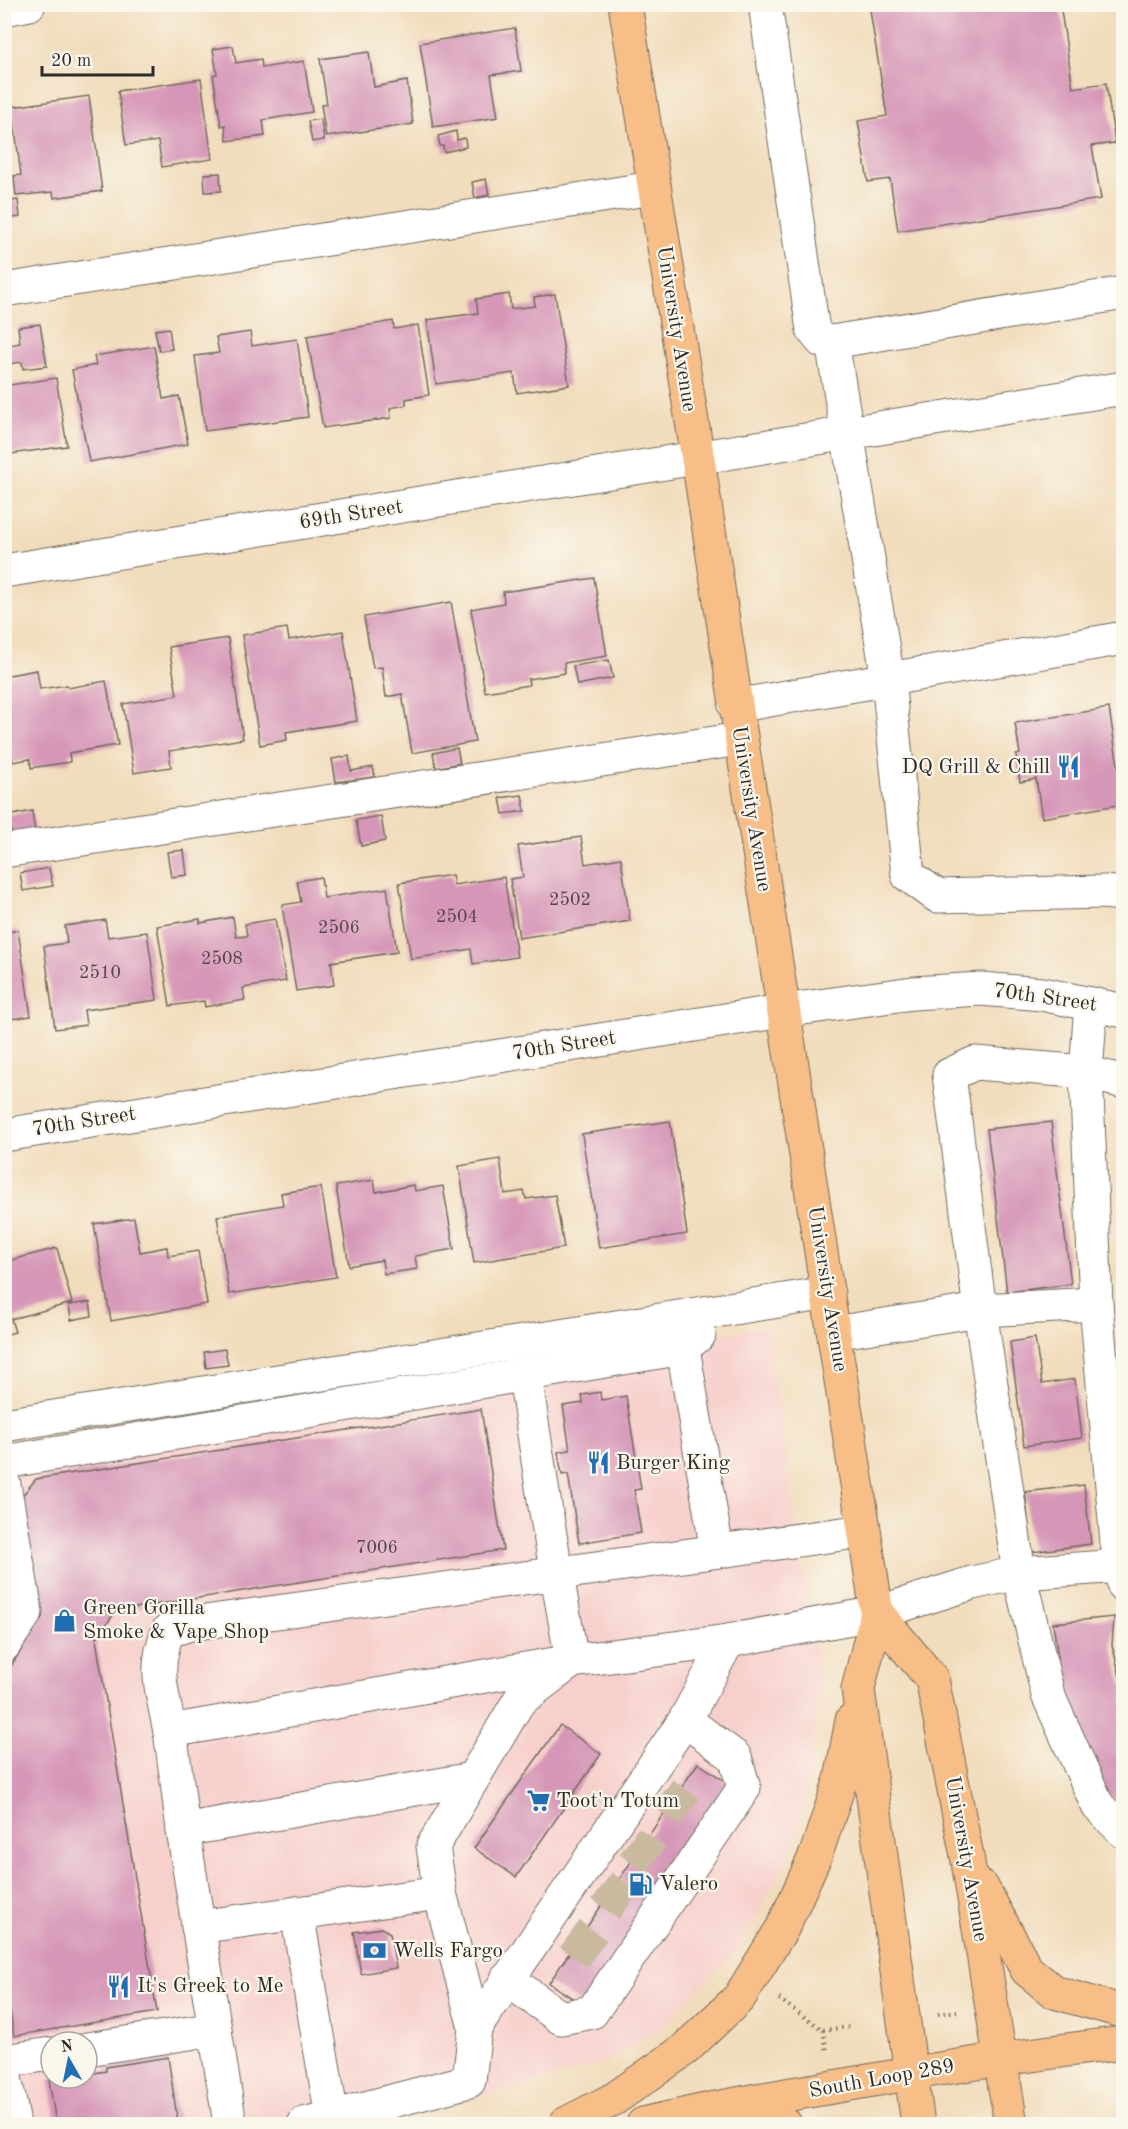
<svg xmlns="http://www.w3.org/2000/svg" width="1128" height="2129" viewBox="0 0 1128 2129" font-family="'Old Standard TT',serif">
	<rect width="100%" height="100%" fill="#fbf7ec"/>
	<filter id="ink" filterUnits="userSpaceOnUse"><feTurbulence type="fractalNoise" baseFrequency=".0167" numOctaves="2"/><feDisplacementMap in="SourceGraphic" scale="12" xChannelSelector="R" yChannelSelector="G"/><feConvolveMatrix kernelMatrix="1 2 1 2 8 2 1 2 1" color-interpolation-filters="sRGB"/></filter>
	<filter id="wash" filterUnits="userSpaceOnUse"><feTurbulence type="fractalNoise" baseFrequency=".008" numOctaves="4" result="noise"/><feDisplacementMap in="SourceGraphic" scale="24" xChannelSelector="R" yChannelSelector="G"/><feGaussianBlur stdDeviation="1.35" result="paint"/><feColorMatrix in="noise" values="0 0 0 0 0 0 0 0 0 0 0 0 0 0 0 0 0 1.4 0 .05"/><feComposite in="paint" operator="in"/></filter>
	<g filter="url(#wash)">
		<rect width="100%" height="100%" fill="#f1dcbb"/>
		<path fill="#f7d0cc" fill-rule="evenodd" d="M766,1327L820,1679L805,1808L789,1854L740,1947L661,2027L609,2062L380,2124H5L4,1622L15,1606L5,1540V1445ZM51,2042H87V2078H51Z"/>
		<g id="blocks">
			<g fill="#d696b7">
				<polygon points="869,4 1060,4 1073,88 1106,83 1115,143 1092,146 1101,199 898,231 890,179 868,182 858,121 887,116"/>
				<polygon points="515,28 521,71 491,75 498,117 433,127 420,43"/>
				<polygon points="233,46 236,63 261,59 262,68 304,61 312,112 263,120 265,136 227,141 225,125 221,126 213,75 217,74 213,49"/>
				<polygon points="369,52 374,87 407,81 413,124 326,137 321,105 327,104 320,59"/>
				<polygon points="201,79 212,159 162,167 158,141 126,145 118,91"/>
				<polygon points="89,96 102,191 54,198 53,192 16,196 14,176 21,175 12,107"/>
				<polygon points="321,119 324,140 312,142 308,121"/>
				<polygon points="456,131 457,140 465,138 466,147 444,152 443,146 440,146 438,136"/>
				<polygon points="220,173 221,191 205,192 204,174"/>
				<polygon points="486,179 489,195 475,198 472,182"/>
				<polygon points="18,200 20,217 6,219 4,202"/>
				<polygon points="509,294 511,309 535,306 534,297 555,294 569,385 517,393 514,373 436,384 427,320 478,313 476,299"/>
				<polygon points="393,321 394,329 418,325 429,395 406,399 406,405 390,408 391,418 323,428 307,336"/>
				<polygon points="40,324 47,366 23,369 22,362 8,364 5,346 20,343 18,327"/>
				<polygon points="169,328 172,349 159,351 155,330"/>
				<polygon points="250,332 252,346 297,339 308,417 205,431 195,356 219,353 216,337"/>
				<polygon points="154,346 163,399 179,396 188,444 89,462 72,370 96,365 94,356"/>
				<polygon points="4,360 10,385 56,378 67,446 4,455"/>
				<polygon points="594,578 607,656 564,663 565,673 528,679 529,685 485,692 471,609 504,603 503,592"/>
				<polygon points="451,602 475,742 412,753 402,694 386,697 382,667 373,668 364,617"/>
				<polygon points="287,628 289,640 343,631 357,721 286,732 287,740 260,745 242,635"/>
				<polygon points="228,638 243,739 169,751 171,767 134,773 123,704 177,695 169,647"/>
				<polygon points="609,660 613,678 577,685 573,666"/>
				<polygon points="37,670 40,689 67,685 68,688 106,681 118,745 69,753 70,762 31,768 30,759 13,762 4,713 4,676"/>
				<polygon points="1109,708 1124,804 1042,818 1036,779 1020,782 1016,755 1020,754 1015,723"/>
				<polygon points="457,748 460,763 436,768 433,753"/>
				<polygon points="349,756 351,771 373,767 375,777 336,782 332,759"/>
				<polygon points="522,795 525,811 503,814 500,798"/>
				<polygon points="32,811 35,832 12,836 8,816"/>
				<polygon points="381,816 385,841 361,846 356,820"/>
				<polygon points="581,837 585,864 621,858 630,921 519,938 510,879 523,877 518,846"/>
				<polygon points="184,850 187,875 171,877 167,852"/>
				<polygon points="49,868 53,886 23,891 20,873"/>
				<polygon points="452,875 454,885 504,877 517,957 473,964 471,949 411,959 399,883"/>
				<polygon points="321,877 324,898 387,888 397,952 331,962 334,985 296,991 282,905 301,902 297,881"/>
				<polygon points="233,917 236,937 247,936 245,924 275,919 286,981 243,988 245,1000 205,1007 204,1001 170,1006 157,926 200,919 200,923"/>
				<polygon points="105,920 108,937 147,932 157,1000 84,1010 86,1025 55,1029 44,946 67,943 65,926"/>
				<polygon points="18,930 31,1016 4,1020 4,933"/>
				<polygon points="670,1121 687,1234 599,1248 582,1134"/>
				<polygon points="1051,1122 1071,1284 1007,1292 987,1129"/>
				<polygon points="500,1159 505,1194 524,1191 526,1199 555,1195 564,1248 474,1263 459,1166"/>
				<polygon points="374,1180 376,1192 414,1185 415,1191 443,1186 454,1249 415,1256 417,1269 384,1274 382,1260 349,1266 336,1186"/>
				<polygon points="321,1187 336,1277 229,1294 217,1216 283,1205 281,1193"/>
				<polygon points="1119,1214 1124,1214 1124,1239 1122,1239"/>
				<polygon points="134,1218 140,1252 167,1247 168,1256 198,1251 207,1304 111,1321 94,1224"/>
				<polygon points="57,1248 72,1303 11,1319 15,1332 4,1335 4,1262"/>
				<polygon points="90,1302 92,1316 71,1320 69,1305"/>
				<polygon points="1035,1338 1042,1384 1075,1379 1082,1438 1024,1446 1010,1342"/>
				<polygon points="225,1349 228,1365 206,1368 204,1352"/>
				<polygon points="600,1392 601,1400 626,1396 641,1489 634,1490 641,1533 579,1543 568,1474 562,1475 558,1452 570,1450 563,1406 583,1403 582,1395"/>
				<polygon points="481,1409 503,1550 116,1611 96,1639 157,2012 14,2036 4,1974 4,1677 40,1620 21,1497 36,1479"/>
				<polygon points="1084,1485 1091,1544 1032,1552 1025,1492"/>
				<polygon points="1114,1617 1112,1645 1124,1692 1124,1807 1105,1792 1057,1683 1057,1651 1053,1623"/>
				<polygon points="560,1725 601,1754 516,1877 474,1848"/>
				<polygon points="698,1763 732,1786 584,2006 549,1983"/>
				<polygon points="382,1928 390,1933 396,1968 361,1974 354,1932"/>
				<polygon points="168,2057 178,2124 56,2124 49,2080 87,2078 87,2074 106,2071 106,2067"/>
			</g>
		</g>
	</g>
	<g filter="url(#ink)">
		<use href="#blocks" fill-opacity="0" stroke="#70695d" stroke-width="1.5"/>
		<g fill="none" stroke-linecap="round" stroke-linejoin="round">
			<g stroke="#c9b99e" stroke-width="33" stroke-dasharray="33 16" stroke-linecap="butt">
				<polyline points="663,1793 695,1816"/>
				<polyline points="629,1841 663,1865"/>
				<polyline points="602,1886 633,1909"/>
				<polyline points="570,1934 600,1956"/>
			</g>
			<defs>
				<g id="minor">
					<polyline points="765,4 813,330 822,341 832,342 1124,293"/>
					<polyline points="4,9 29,4"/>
					<polyline points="4,290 653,188"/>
					<polyline points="832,342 888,679 908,875 937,896 1103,892 1124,894"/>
					<polyline points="4,571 1124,388"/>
					<polyline points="735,706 1124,638"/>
					<polyline points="4,851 740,739"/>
					<polyline points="1091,1004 1086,1072 1096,1304 1117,1543 1124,1586"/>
					<polyline points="1124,1082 1086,1072 975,1063 949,1075 980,1310 1019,1573 1048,1695 1098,1806 1124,1832"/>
					<polyline points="4,1135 782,1011 913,993 981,989 1042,994 1124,1011"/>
					<polyline points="834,1333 980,1310 1096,1304"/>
					<polyline points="699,1335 683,1348 717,1551"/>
					<polyline points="4,1425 828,1293"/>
					<polyline points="4,1462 683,1348"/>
					<polyline points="4,1484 26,1612 4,1645"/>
					<polyline points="170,1731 572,1661 545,1506 525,1376"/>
					<path d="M183,1830C179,1797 175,1765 170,1732C163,1693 152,1671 168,1631L190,1624L864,1531"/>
					<polyline points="297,1913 332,2117"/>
					<polyline points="198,1927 440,1893"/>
					<polyline points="507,1979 561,2018 592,2012 744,1788 735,1757 685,1720"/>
					<polyline points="475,2028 685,1720 728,1641"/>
					<polyline points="87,2049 215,2029"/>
					<polyline points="4,2061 51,2054"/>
					<polyline points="4,2072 14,2124"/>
					<polyline points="230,2124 183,1830 472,1779"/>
					<polyline points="304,2124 469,2081 475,2028 440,1893 433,1846 519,1701 572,1661 728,1641 877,1613 972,1583 1019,1573 1121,1566"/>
				</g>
				<g id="major">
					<polyline points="625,4 698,459 877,1613 858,1689 918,2124"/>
					<polyline points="877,1613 932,1679 967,1856 1011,2124"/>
					<polyline points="982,1887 1027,1970 1054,1992 1124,2012"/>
					<polyline points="730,2108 785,2124"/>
					<polyline points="565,2124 614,2099 684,2050 739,1998 783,1927 816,1854 841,1779 852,1720"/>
					<path d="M643,2124C708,2108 773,2097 839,2086C934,2069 1028,2054 1124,2043"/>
				</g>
			</defs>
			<use href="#minor" stroke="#70695d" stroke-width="35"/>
			<use href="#major" stroke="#70695d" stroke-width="35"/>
			<g stroke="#70695d" stroke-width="4" stroke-dasharray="1.5 4.5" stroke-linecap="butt">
				<polyline points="779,1999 823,2030 850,2027"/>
				<polyline points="938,2014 957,2011"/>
				<polyline points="823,2030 827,2052"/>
			</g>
			<use href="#minor" stroke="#fff" stroke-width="33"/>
			<use href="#major" stroke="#f7be87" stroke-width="33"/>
		</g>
	</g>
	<defs>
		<symbol id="restaurant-bare" viewBox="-9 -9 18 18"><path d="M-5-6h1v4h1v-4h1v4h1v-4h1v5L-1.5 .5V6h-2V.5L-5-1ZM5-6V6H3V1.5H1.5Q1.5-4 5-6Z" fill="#1f6fb2" stroke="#fbf7ec" stroke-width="2.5" paint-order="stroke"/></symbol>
		<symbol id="shop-bare" viewBox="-9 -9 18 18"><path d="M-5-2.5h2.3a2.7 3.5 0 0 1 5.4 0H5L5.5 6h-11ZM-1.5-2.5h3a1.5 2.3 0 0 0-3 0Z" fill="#1f6fb2" stroke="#fbf7ec" stroke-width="2.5" paint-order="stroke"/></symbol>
		<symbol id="supermarket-bare" viewBox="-9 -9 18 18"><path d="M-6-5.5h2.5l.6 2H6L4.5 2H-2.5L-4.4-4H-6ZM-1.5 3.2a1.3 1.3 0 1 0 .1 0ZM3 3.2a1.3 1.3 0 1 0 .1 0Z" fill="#1f6fb2" stroke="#fbf7ec" stroke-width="2.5" paint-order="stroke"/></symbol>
		<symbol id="fuel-bare" viewBox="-9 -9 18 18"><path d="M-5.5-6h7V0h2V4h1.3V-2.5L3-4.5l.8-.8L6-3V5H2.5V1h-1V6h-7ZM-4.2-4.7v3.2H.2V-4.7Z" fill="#1f6fb2" stroke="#fbf7ec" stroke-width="2.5" paint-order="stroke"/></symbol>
		<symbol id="bank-bare" viewBox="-9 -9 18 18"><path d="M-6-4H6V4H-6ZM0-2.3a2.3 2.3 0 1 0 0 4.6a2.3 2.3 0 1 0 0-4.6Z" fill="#1f6fb2" stroke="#fbf7ec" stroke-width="2.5" paint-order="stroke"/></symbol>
	</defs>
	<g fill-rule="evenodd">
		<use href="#restaurant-bare" x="1052" y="750" width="33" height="33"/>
		<use href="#restaurant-bare" x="582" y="1446" width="33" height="33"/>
		<use href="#shop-bare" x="48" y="1604" width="33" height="33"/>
		<use href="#supermarket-bare" x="522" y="1784" width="33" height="33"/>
		<use href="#fuel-bare" x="624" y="1868" width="33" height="33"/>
		<use href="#bank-bare" x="358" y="1934" width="33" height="33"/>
		<use href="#restaurant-bare" x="102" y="1970" width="33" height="33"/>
	</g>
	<g text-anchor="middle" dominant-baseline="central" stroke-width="4.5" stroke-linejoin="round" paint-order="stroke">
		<g font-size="18" fill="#56464e">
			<text x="570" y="900">2502</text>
			<text x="457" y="917">2504</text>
			<text x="339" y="928">2506</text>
			<text x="222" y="959">2508</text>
			<text x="100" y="973">2510</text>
			<text x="377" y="1548">7006</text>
		</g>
		<g font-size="21" fill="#2b2b2b" stroke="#fbf7ec">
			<text transform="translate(676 329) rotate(81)">University Avenue</text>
			<text transform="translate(351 515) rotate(-9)">69th Street</text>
			<text transform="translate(751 809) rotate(81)">University Avenue</text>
			<text transform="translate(1045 998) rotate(8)">70th Street</text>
			<text transform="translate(564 1046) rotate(-9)">70th Street</text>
			<text transform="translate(84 1122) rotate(-9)">70th Street</text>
			<text transform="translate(827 1289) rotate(81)">University Avenue</text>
			<text transform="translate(966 1859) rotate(80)">University Avenue</text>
			<text transform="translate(882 2079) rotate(-10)">South Loop 289</text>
		</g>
		<g font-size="21" fill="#2b2b2b" stroke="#fbf7ec" text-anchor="start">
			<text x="1050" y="767" text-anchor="end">DQ Grill &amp; Chill</text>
			<text x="616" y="1463">Burger King</text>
			<text x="83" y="1608">Green Gorilla<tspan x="83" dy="24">Smoke &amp; Vape Shop</tspan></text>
			<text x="556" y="1801">Toot'n Totum</text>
			<text x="659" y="1884">Valero</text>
			<text x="393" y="1951">Wells Fargo</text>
			<text x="137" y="1986">It's Greek to Me</text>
		</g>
	</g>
	<rect width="1128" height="2129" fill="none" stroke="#fbf7ec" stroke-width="24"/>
	<g transform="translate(69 2060) rotate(351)"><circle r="28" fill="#fbf7ec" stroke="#a8a59f" stroke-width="1.5"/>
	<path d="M0-4.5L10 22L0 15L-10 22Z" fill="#1f6fb2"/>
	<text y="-9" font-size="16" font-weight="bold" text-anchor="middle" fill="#2b2b2b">N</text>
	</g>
	<path d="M42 66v9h111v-9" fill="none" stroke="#2b2b2b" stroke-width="3"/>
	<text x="51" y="66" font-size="18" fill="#2b2b2b" stroke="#fbf7ec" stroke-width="4.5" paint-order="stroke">20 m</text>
</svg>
